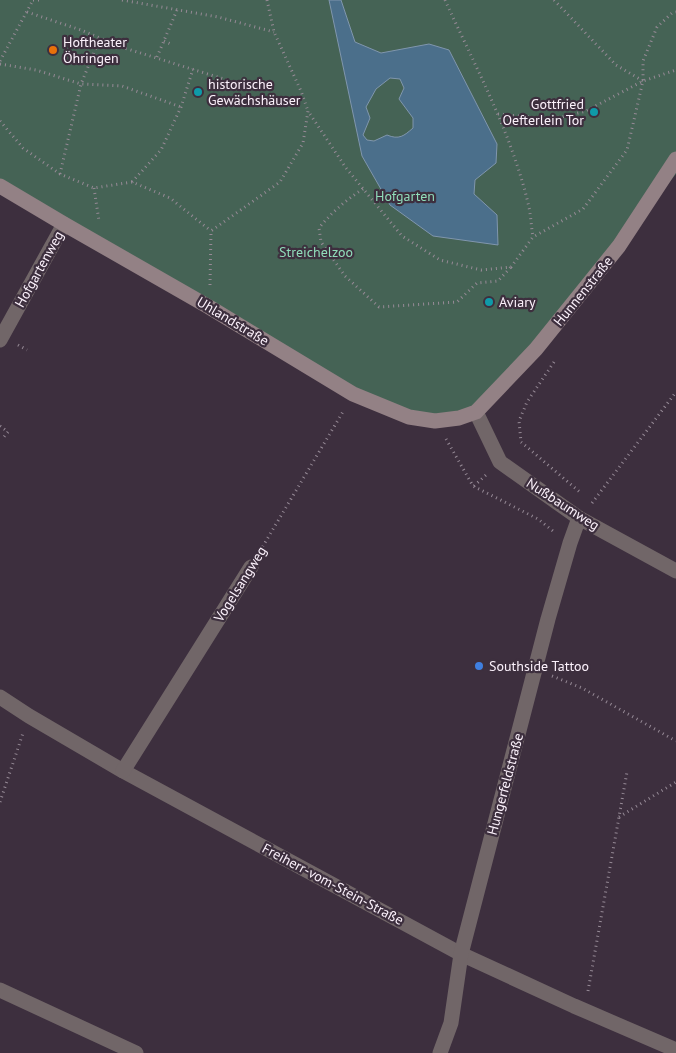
<svg xmlns="http://www.w3.org/2000/svg" width="676" height="1053" viewBox="0 0 676 1053" font-family="'PT Sans',sans-serif">
	<rect width="100%" height="100%" fill="#3d2f3e"/>
	<polygon fill="#456355" points="0,0 676,0 676,174 536,349 476,412 435,421 353,394 0,186"/>
	<path fill="#4b6f8b" stroke="#8096ad" fill-rule="evenodd" d="M329,0H341L355,42L381,53L429,44L449,50L497,144L496,163L475,180L474,194L497,215L498,245L433,236L390,205L362,156ZM390,78L400,79L404,88L399,99L413,118V128C404,136 399,140 387,135L374,141L367,140L363,135L370,118L366,107L376,89Z"/>
	<g fill="none" stroke-linecap="round" stroke-linejoin="round">
		<g stroke="#968a96" stroke-width="3" stroke-dasharray="1 4" stroke-linecap="butt">
			<polyline points="33,0 42,0"/>
			<polyline points="122,0 218,17 274,32"/>
			<polyline points="267,0 274,32 301,91 308,111"/>
			<path d="M445,0C475,66 511,132 528,203C531,214 531,226 533,237"/>
			<polyline points="554,0 616,65 643,81"/>
			<polyline points="27,12 81,30 100,38"/>
			<polyline points="164,41 173,45"/>
			<polyline points="157,57 177,10"/>
			<polyline points="0,61 33,0"/>
			<polyline points="0,64 36,70 81,84 122,86 181,107"/>
			<polyline points="498,114 538,118 562,117 586,111 643,81 676,70"/>
			<polyline points="0,121 23,148 60,174 94,188 132,182 170,198 211,231"/>
			<polyline points="60,174 81,84 100,38 118,46 230,81"/>
			<polyline points="132,182 161,150 181,107 193,69"/>
			<polyline points="94,188 99,221"/>
			<path d="M363,189C346,200 332,212 319,228L321,242L345,276L379,307L457,302L477,283L498,281L511,267"/>
			<polyline points="210,285 211,231 280,182 303,143 308,111 346,168 402,236 440,260 481,270 511,267 533,237 583,209 627,150 643,81 643,61 657,27 672,13 676,12"/>
			<polyline points="18,345 27,350"/>
			<polyline points="554,362 527,402 519,421 521,442 581,493"/>
			<polyline points="0,426 8,432 3,438"/>
			<polyline points="446,439 473,486 538,519 553,531"/>
			<polyline points="474,486 486,475"/>
			<polyline points="592,503 676,392"/>
			<polyline points="260,551 344,410"/>
			<polyline points="552,676 582,688 676,741"/>
			<polyline points="0,802 23,733"/>
			<polyline points="619,817 676,782"/>
			<polyline points="588,991 627,772"/>
		</g>
		<g stroke="#716668" stroke-width="15">
			<polyline points="0,340 64,224"/>
			<polyline points="476,412 500,462 579,518 676,571"/>
			<polyline points="0,697 29,716 123,771 461,954 574,1006 676,1050"/>
			<polyline points="123,771 251,567"/>
			<polyline points="0,990 136,1053"/>
			<polyline points="440,1053 451,1023 461,954 548,619 570,543 579,518"/>
		</g>
		<polyline stroke="#938185" stroke-width="15" points="0,186 64,224 209,307 353,394 409,417 435,421 459,418 476,412 536,349 619,246 676,159"/>
	</g>
	<circle fill="#e8710a" stroke="#3d2f3e" stroke-width="2" cx="53" cy="50" r="5"/>
	<g fill="#0f9aa8" stroke="#3d2f3e" stroke-width="2">
		<circle cx="198" cy="92" r="5"/>
		<circle cx="594" cy="112" r="5"/>
		<circle cx="489" cy="302" r="5"/>
	</g>
	<circle fill="#3f7fe0" stroke="#3d2f3e" stroke-width="2" cx="479" cy="666" r="5"/>
	<g text-anchor="middle" dominant-baseline="central" stroke-width="4.5" stroke-linejoin="round" paint-order="stroke">
		<g font-size="14" fill="#fbf1fb" stroke="#3d2f3e" text-anchor="start">
			<text x="63" y="42">Hoftheater<tspan x="63" dy="16">Öhringen</tspan></text>
			<text x="208" y="84">historische<tspan x="208" dy="16">Gewächshäuser</tspan></text>
			<text x="584" y="104" text-anchor="end">Gottfried<tspan x="584" dy="16">Oefterlein Tor</tspan></text>
			<text x="499" y="302">Aviary</text>
			<text x="489" y="666">Southside Tattoo</text>
		</g>
		<g font-size="14" fill="#90ddba" stroke="#3d2f3e">
			<text x="405" y="196">Hofgarten</text>
			<text x="316" y="252">Streichelzoo</text>
		</g>
		<g font-size="14" fill="#fbf1fb" stroke="#3d2f3e">
			<text transform="translate(39 269) rotate(-61)">Hofgartenweg</text>
			<text transform="translate(583 291) rotate(-51)">Hunnenstraße</text>
			<text transform="translate(233 321) rotate(31)">Uhlandstraße</text>
			<text transform="translate(563 504) rotate(33)">Nußbaumweg</text>
			<text transform="translate(240 584) rotate(-58)">Vogelsangweg</text>
			<text transform="translate(505 784) rotate(-75)">Hungerfeldstraße</text>
			<text transform="translate(333 884) rotate(28)">Freiherr-vom-Stein-Straße</text>
		</g>
	</g>
</svg>
